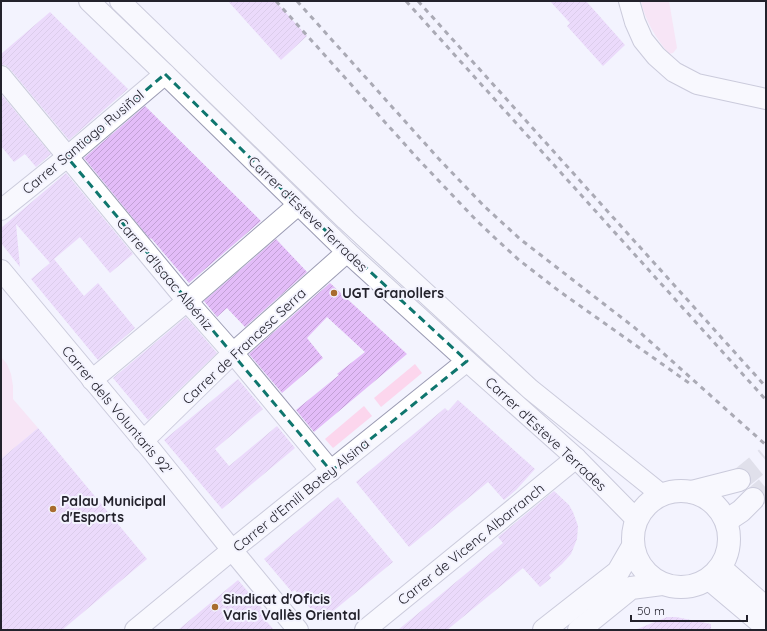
<svg xmlns="http://www.w3.org/2000/svg" width="767" height="631" viewBox="0 0 767 631" font-family="Quicksand,sans-serif">
	<defs>
		<pattern id="building-hatch" width="6" height="6" patternUnits="userSpaceOnUse"><rect width="6" height="6" fill="#e3bcf8"/><path d="M-1 1l2-2M0 6l6-6M5 7l2-2" fill="none" stroke="#c2a1d5"/></pattern>
	</defs>
	<rect width="100%" height="100%" fill="#f3f3fe"/>
	<g fill="#fcd6ed">
		<path d="M641,1H669L677,48L673,53L669,54C656,38 645,21 641,1Z"/>
		<polygon points="1,357 7,364 11,374 13,386 13,399 38,428 1,459"/>
		<polygon points="415,364 422,373 381,407 374,398"/>
		<polygon points="364,406 372,416 333,448 325,439"/>
	</g>
	<g fill="url(#building-hatch)">
		<polygon points="228,1 275,1 307,36 281,60"/>
		<polygon points="550,1 586,1 625,45 603,66 567,26 570,23"/>
		<polygon points="50,12 128,89 69,140 10,69 5,65 1,65 1,54"/>
		<polygon points="1,94 51,154 36,167 25,154 14,162 1,146"/>
		<polygon points="145,106 261,221 189,283 151,238 150,239 84,158"/>
		<polygon points="66,173 133,254 110,273 80,237 54,259 84,296 98,283 135,328 98,360 31,279 50,263 16,224 20,267 1,243 1,228"/>
		<polygon points="276,239 307,272 245,327 227,308 217,317 204,301"/>
		<polygon points="330,283 407,354 314,432 296,410 339,375 337,374 365,352 327,317 307,338 323,358 282,393 249,354"/>
		<polygon points="186,317 217,353 148,420 113,378"/>
		<polygon points="238,379 263,409 215,449 229,466 277,426 295,448 222,509 164,440"/>
		<polygon points="458,400 535,469 516,490 504,500 488,482 409,547 356,482 445,408 448,411"/>
		<polygon points="38,428 147,559 62,630 1,630 1,459"/>
		<polygon points="554,491 569,505 573,512 578,526 577,539 571,554 562,564 549,575 551,578 540,587 523,568 447,630 398,630 503,543 498,537"/>
		<polygon points="338,497 393,562 321,621 295,590 292,592 264,559"/>
		<polygon points="238,580 266,613 262,616 274,630 178,630"/>
		<polygon points="667,617 676,617 711,624 711,630 635,630 662,619"/>
	</g>
	<g fill="none" stroke-linecap="round" stroke-linejoin="round">
		<g stroke="#c9c9d4" stroke-width="22" stroke-dasharray="22 11" stroke-linecap="butt">
			<polyline points="739,480 766,458"/>
			<polyline points="753,499 766,488"/>
		</g>
		<defs>
			<g id="minor">
				<polyline points="89,1 165,74 347,252 467,361 576,458 637,520"/>
				<polyline points="120,1 346,220 530,389 662,495"/>
				<polyline points="629,1 635,22 643,40 656,56 674,72 697,84 766,99"/>
				<polyline points="1,76 187,301 233,353 331,471"/>
				<polyline points="1,210 67,157 165,74"/>
				<polyline points="1,270 152,451 232,550 298,630"/>
				<polyline points="92,380 187,301 298,205"/>
				<polyline points="143,441 233,353 347,252"/>
				<polyline points="721,567 766,607"/>
				<polyline points="708,579 766,628"/>
				<polyline points="135,630 232,550 467,361"/>
				<polyline points="365,630 576,458"/>
			</g>
			<g id="major">
				<circle cx="681" cy="539" r="48"/>
				<polyline points="544,630 618,572 633,546"/>
				<polyline points="579,630 631,588 662,584"/>
			</g>
			<g id="highway">
				<polyline points="692,492 739,480"/>
				<polyline points="726,521 741,511 753,499"/>
			</g>
		</defs>
		<use href="#minor" stroke="#9b9bb3" stroke-width="22"/>
		<use href="#major" stroke="#9b9bb3" stroke-width="24"/>
		<use href="#highway" stroke="#9b9bb3" stroke-width="24"/>
		<use href="#minor" stroke="#fff" stroke-width="20"/>
		<use href="#major" stroke="#fff" stroke-width="22"/>
		<use href="#highway" stroke="#fff" stroke-width="22"/>
		<g stroke="#53525d" stroke-width="3" stroke-dasharray="5 5" stroke-linecap="butt">
			<polyline points="276,1 419,160 476,220 495,238 519,260 559,291 689,383"/>
			<polyline points="297,1 438,158 484,206 520,239 635,328 766,445"/>
			<polyline points="406,1 766,400"/>
			<polyline points="418,1 766,387"/>
		</g>
	</g>
	<path d="M0 0H767V631H0ZM165,74L298,205L467,361L331,471L67,157Z" fill="#f3f3fe" fill-opacity=".55" fill-rule="evenodd"/>
	<path fill="none" stroke="#0f766e" stroke-width="3" stroke-dasharray="8 5" stroke-linejoin="round" d="M165,74L298,205L467,361L331,471L67,157Z"/>
	<g fill="#a86c2f" stroke="#f3f3fe" stroke-width="1.5">
		<circle cx="334" cy="293" r="4"/>
		<circle cx="53" cy="509" r="4"/>
		<circle cx="215" cy="607" r="4"/>
	</g>
	<g text-anchor="middle" dominant-baseline="central" stroke-width="4" stroke-linejoin="round" paint-order="stroke">
		<g font-size="14" fill="#23222c" stroke="#f3f3fe">
			<text transform="translate(83 142) rotate(-40)">Carrer Santiago Rusiñol</text>
			<text transform="translate(308 214) rotate(44)">Carrer d'Esteve Terrades</text>
			<text transform="translate(165 274) rotate(50)">Carrer d'Isaac Albéniz</text>
			<text transform="translate(244 346) rotate(-43)">Carrer de Francesc Serra</text>
			<text transform="translate(117 410) rotate(50)">Carrer dels Voluntaris 92'</text>
			<text transform="translate(546 434) rotate(43)">Carrer d'Esteve Terrades</text>
			<text transform="translate(301 495) rotate(-39)">Carrer d'Emili Botey Alsina</text>
			<text transform="translate(471 544) rotate(-39)">Carrer de Vicenç Albarranch</text>
		</g>
		<g font-size="14" font-weight="bold" fill="#23222c" stroke="#f3f3fe" text-anchor="start">
			<text x="342" y="293">UGT Granollers</text>
			<text x="61" y="501">Palau Municipal<tspan x="61" dy="16">d'Esports</tspan></text>
			<text x="223" y="599">Sindicat d'Oficis<tspan x="223" dy="16">Varis Vallès Oriental</tspan></text>
		</g>
	</g>
	<rect width="767" height="631" fill="none" stroke="#23222c" stroke-width="4"/>
	<path d="M631 615v6h116v-6" fill="none" stroke="#23222c" stroke-width="2"/>
	<text x="637" y="615" font-size="12" fill="#23222c" stroke="#f3f3fe" stroke-width="3" paint-order="stroke">50 m</text>
</svg>
